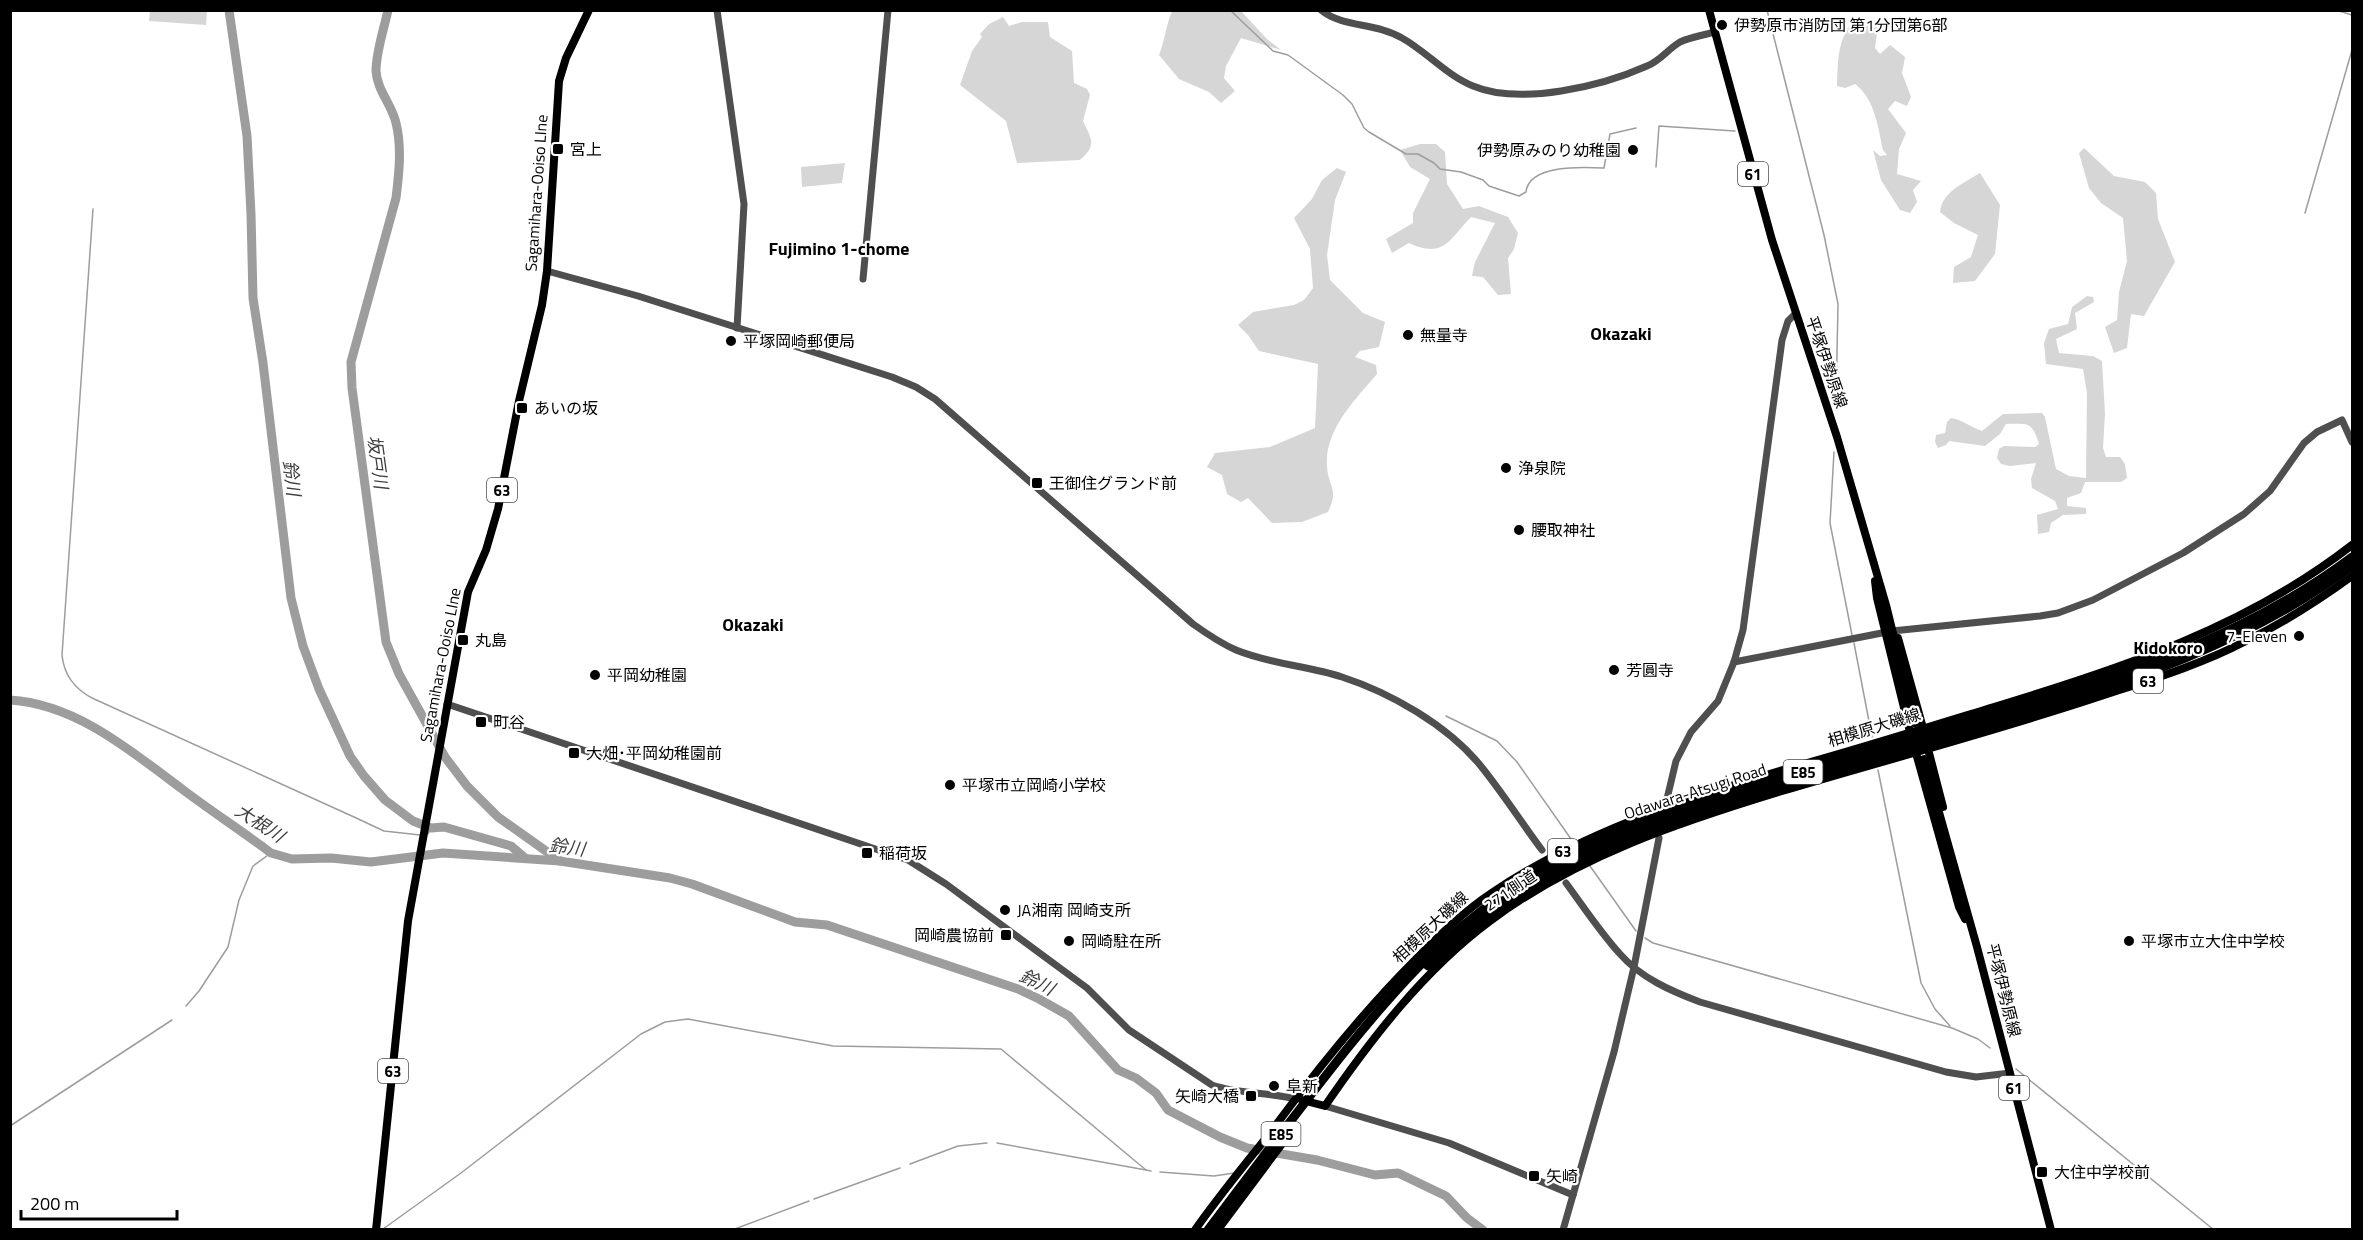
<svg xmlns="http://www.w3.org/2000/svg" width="2363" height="1240" viewBox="0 0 2363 1240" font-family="'Titillium Web','Noto Sans JP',sans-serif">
	<rect width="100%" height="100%" fill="#fff"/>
	<g fill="#d6d6d6">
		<polygon points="150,11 207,11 206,25 149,21"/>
		<path d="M1172,11H1241L1267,39L1281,50L1241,38L1226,66L1224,78L1235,91L1221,103L1209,92L1179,79L1159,55C1165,40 1166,25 1172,11Z"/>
		<path d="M1003,17L1009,26L1022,22H1048L1050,37L1072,51L1074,83L1087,89L1090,95L1083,121C1091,139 1098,144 1080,160L1017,163L1006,121L960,85L972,51L982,37L980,34L989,24Z"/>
		<path d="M1858,18L1872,21L1878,25L1875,48L1880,54L1890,45L1905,57L1902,73L1911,97L1907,106L1895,101L1888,109L1906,133L1899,149L1897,174L1921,181L1913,190L1917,202L1910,213L1900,210L1881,180L1873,150L1880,156L1887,155L1883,150C1878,127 1875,99 1855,84L1845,88L1837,86C1838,61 1837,34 1858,18Z"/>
		<path d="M1420,144H1436L1445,152L1447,184L1463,209L1479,206L1508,217L1518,233L1514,249L1508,258L1511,294L1498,295L1483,277L1472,276L1475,262L1495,223L1471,217C1449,240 1444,259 1409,243L1392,253L1386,239L1413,223V213L1430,179L1410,167L1400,150Z"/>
		<polygon points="2084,148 2114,176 2145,182 2156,193 2158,219 2175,262 2144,316 2131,314 2127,348 2114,353 2105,327 2117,320 2119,292 2127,261 2123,218 2101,203 2089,188 2079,153"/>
		<polygon points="845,163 842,183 802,187 801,167"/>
		<path d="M1337,168L1346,172L1335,200L1327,255L1330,280L1363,313L1385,322L1379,347L1360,351L1355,357L1376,365L1377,374C1355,400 1324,430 1327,467C1329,489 1339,488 1328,512L1302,522L1272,523L1248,498L1241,502L1227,494L1222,475L1207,467L1215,453L1270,447L1315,428L1318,364L1259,351L1248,335L1238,325L1253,312L1294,305L1304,300L1313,288L1310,249L1294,218L1312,199L1322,180Z"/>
		<path d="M1980,173L2000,205L1995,254L1975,281L1953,283L1954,267L1971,257L1978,235L1954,223L1940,212C1942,192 1964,183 1980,173Z"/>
		<path d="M2087,296L2093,297L2094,302L2075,313L2077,329L2056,339L2059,353L2093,356L2102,361L2105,414L2103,448L2106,457H2120L2125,464L2127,478L2121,482H2085L2081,493L2067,498V506L2086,508V514L2063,515L2051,523L2049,532L2038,534L2037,515L2058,509L2055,501L2032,488L2031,479L2036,463L2010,466L2001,464L1997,458L1999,449L2004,446L2035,447L2039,444C2032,421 2028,424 2006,424L2000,434L1985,446L1949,441L1946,445L1938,448L1935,442L1936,435L1945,433L1947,422L1951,418C1961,419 1972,428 1982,431L2003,414L2042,413L2045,417L2056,469L2069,476L2086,478L2087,393L2083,369L2046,364L2044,343L2049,329L2068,324L2072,307Z"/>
	</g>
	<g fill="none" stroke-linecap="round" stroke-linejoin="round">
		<g stroke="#9d9d9d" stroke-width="1.5">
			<path d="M1230,10L1273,51L1288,55L1343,95L1352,104L1364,128L1369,132L1406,154H1418L1434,163L1440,169L1461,172L1483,180L1489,186L1519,196L1526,192C1529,164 1583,167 1604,168L1610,134L1636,128"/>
			<polyline points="1767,10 1824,235 1838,304 1836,402"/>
			<polyline points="2336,10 2352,15"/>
			<polyline points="1656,167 1659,126 1735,131"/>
			<path d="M93,209L62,655C64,676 75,689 92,698L354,817L384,831L420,835"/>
			<polyline points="2305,213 2352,50"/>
			<polyline points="1834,452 1830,523 1852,635"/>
			<polyline points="1854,643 1872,737"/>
			<polyline points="1446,716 1497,741 1517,762 1571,839"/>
			<polyline points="1878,770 1921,983 1935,1009 1950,1026"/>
			<polyline points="428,834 431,828"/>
			<polyline points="1590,866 1636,931"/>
			<polyline points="1645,938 1653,943 1952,1028 1978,1039 1990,1048"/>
			<polyline points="186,1006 199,991 228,947 239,900 253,866 271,853"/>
			<polyline points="2016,1069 2214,1230"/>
			<polyline points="10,1126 172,1020"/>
			<polyline points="997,1143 1146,1170"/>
			<polyline points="910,1164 958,1146 987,1143"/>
			<polyline points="1160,1172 1214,1176 1234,1173"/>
			<polyline points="814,1199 900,1168"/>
			<polyline points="383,1229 461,1173 641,1034 665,1022 688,1019 833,1046 1001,1049 1146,1170 1151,1171"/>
			<polyline points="732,1230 809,1201"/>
		</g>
		<g stroke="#9d9d9d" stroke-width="9">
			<polyline points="229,10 247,136 251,214 253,298 263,363 291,598 303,646 319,689 350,756 364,776 385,800 413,821 431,828 444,827 511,846 525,858"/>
			<path d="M388,10C384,29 376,52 376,71C377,90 392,105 396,123C402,147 399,174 396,198L351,362L352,388L386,642L399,674L445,757L467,786L498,817L560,861"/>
			<path d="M10,700C76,704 131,751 182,789C211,811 242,831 271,853L292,859L331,858L371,862L443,853L560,861L670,878L692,884L795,922L827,925L1018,989L1039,999L1069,1016L1118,1070L1136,1078L1156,1093L1168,1110L1220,1137L1247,1148L1317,1160L1375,1175L1398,1173L1446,1196L1467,1218L1483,1230"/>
		</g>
		<g stroke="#4f4f4f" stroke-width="7">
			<polyline points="717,10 744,204 737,328"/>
			<path d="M1321,10C1343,28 1375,22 1402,38C1427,52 1446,75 1473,86C1521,106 1602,86 1647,66C1660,61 1668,49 1680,42C1691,37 1704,35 1715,32"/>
			<path d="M547,271L638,296L892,377L916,387L935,399L1193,624C1207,634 1220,643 1236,650C1270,664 1308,666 1342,677C1391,693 1447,725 1480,765C1502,792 1521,822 1542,850"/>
			<polyline points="863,279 888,10"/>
			<polyline points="1734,662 1892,631 2040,616 2058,613 2093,600 2183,553 2244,514 2270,491 2304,443 2317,432 2342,420 2352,442"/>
			<path d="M447,704L908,860L946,884L1087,988L1129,1030L1212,1085C1238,1094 1268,1092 1295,1099"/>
			<polyline points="1666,803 1676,761 1691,732 1718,701 1734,662 1743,630 1782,340 1788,321 1795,314"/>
			<path d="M1566,883C1583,906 1600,932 1620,954C1641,978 1671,991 1700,1002L1946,1072L1976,1077L2010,1073"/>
			<polyline points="1325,1106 1449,1143 1573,1195"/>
			<polyline points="1563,1230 1614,1052 1634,967 1659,838"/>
		</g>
		<g stroke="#000" stroke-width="8">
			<polyline points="1709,10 1772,240 1837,437 1886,605 1915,723"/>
			<polyline points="1875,581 1877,598 1910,732"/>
			<polyline points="1898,638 1923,728"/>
			<polyline points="1928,749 1943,807"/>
			<polyline points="1916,753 1959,907 1965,919"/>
			<polyline points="1924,759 1977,947 2051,1230"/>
			<path d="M1302,1100L1325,1106C1371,1039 1424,970 1490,921C1577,856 1680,822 1782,791C1889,759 1996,731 2101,696C2150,680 2200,665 2246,641C2283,623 2319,600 2352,576"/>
			<polyline points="376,1230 408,921 468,592 486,550 498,509 519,401 542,305 547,271 559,81 566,58 589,10"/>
			<path d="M1195,1230C1221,1193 1249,1160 1276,1125C1319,1067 1364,1011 1415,960C1440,935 1464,911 1493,892C1590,827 1703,793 1814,761C1874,744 1934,725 1994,707C2120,669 2247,627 2352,545"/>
		</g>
		<g stroke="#000" stroke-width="9">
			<path d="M1428,966C1474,923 1524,885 1581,857C1647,825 1718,805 1788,784C1860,763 1932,741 2004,720C2126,683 2249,643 2352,566"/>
			<path d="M1208,1230C1254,1169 1299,1109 1346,1050C1392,993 1441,937 1502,896C1586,838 1682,808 1779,779C1854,757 1928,735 2003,712C2126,675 2248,635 2352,557"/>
			<polyline points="1217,1230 1294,1127"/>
		</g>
	</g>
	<g fill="#000" stroke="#fff" stroke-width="2">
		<circle cx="1722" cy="25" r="6"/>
		<rect x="552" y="143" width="12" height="12" rx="3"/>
		<circle cx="1633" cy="150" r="6"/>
		<circle cx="1408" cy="335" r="6"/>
		<circle cx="731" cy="341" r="6"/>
		<rect x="516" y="402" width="12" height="12" rx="3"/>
		<circle cx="1506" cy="468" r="6"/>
		<rect x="1031" y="477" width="12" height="12" rx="3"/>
		<circle cx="1519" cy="530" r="6"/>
		<circle cx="2299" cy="636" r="6"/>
		<rect x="457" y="634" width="12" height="12" rx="3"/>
		<circle cx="1614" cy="670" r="6"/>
		<circle cx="595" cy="675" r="6"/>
		<rect x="475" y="716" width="12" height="12" rx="3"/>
		<rect x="568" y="747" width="12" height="12" rx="3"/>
		<circle cx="950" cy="785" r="6"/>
		<rect x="861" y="847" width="12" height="12" rx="3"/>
		<circle cx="1005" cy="910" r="6"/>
		<rect x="1000" y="929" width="12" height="12" rx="3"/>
		<circle cx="1069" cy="941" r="6"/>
		<circle cx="2129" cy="941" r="6"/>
		<circle cx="1274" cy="1086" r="6"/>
		<rect x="1245" y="1090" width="12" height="12" rx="3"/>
		<rect x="2036" y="1166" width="12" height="12" rx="3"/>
		<rect x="1528" y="1170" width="12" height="12" rx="3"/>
	</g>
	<g text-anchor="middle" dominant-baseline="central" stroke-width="4.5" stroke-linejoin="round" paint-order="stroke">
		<g fill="#fff" stroke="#4c4c4c" stroke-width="1.5">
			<rect x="1738" y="162" width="30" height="24" rx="4.5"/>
			<rect x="487" y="478" width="30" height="24" rx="4.5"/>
			<rect x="2133" y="669" width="30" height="24" rx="4.5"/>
			<rect x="1783.5" y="760" width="39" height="24" rx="4.5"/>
			<rect x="1548" y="839" width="30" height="24" rx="4.5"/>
			<rect x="378" y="1059" width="30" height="24" rx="4.5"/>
			<rect x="1999" y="1076" width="30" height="24" rx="4.5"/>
			<rect x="1261.5" y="1122" width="39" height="24" rx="4.5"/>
		</g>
		<g font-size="15" font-weight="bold" fill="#000">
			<text x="1753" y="174">61</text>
			<text x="502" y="490">63</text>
			<text x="2148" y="681">63</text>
			<text x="1803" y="772">E85</text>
			<text x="1563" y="851">63</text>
			<text x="393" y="1071">63</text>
			<text x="2014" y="1088">61</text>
			<text x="1281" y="1134">E85</text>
		</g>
		<g font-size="16" fill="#000" stroke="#fff" text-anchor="start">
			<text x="1734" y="25">伊勢原市消防団 第1分団第6部</text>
			<text x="570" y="149">宮上</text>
			<text x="1621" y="150" text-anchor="end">伊勢原みのり幼稚園</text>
			<text x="1420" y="335">無量寺</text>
			<text x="743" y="341">平塚岡崎郵便局</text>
			<text x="534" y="408">あいの坂</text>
			<text x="1518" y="468">浄泉院</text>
			<text x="1049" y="483">王御住グランド前</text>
			<text x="1531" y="530">腰取神社</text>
			<text x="2287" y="636" text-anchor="end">7-Eleven</text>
			<text x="475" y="640">丸島</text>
			<text x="1626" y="670">芳圓寺</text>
			<text x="607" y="675">平岡幼稚園</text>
			<text x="493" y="722">町谷</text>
			<text x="586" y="753">大畑･平岡幼稚園前</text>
			<text x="962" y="785">平塚市立岡崎小学校</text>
			<text x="879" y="853">稲荷坂</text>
			<text x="1017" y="910">JA湘南 岡崎支所</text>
			<text x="994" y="935" text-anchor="end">岡崎農協前</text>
			<text x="1081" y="941">岡崎駐在所</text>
			<text x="2141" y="941">平塚市立大住中学校</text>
			<text x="1286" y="1086">阜新</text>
			<text x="1239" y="1096" text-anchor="end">矢崎大橋</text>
			<text x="2054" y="1172">大住中学校前</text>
			<text x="1546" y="1176">矢崎</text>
		</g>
		<g font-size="16" fill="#000" stroke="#fff">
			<text transform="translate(536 193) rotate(-86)">Sagamihara-Ooiso LIne</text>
			<text transform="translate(1827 362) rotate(71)">平塚伊勢原線</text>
			<text transform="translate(440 665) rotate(-79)">Sagamihara-Ooiso LIne</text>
			<text transform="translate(1874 727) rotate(-17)">相模原大磯線</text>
			<text transform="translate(1695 791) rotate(-18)">Odawara-Atsugi Road</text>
			<text transform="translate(1510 890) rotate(-34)">271側道</text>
			<text transform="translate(1430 927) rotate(-43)">相模原大磯線</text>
			<text transform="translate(2004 990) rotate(76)">平塚伊勢原線</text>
		</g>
		<g font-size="18" font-weight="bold" fill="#000" stroke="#fff">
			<text x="839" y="248">Fujimino 1-chome</text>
			<text x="1621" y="333">Okazaki</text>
			<text x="753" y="624">Okazaki</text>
			<text x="2168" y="647">Kidokoro</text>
		</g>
		<g font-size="18" font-style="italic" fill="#3e3e3e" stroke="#fff">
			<text transform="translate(378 462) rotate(82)">坂戸川</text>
			<text transform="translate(292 478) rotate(83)">鈴川</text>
			<text transform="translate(260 823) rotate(33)">大根川</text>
			<text transform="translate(567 847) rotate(7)">鈴川</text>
			<text transform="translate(1037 982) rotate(26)">鈴川</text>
		</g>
	</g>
	<rect width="2363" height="1240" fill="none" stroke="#000000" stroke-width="24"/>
	<path d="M21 1210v9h156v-9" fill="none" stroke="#000000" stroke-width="3"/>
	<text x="30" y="1210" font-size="18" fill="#000000" stroke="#ffffff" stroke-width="4.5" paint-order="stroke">200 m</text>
</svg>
